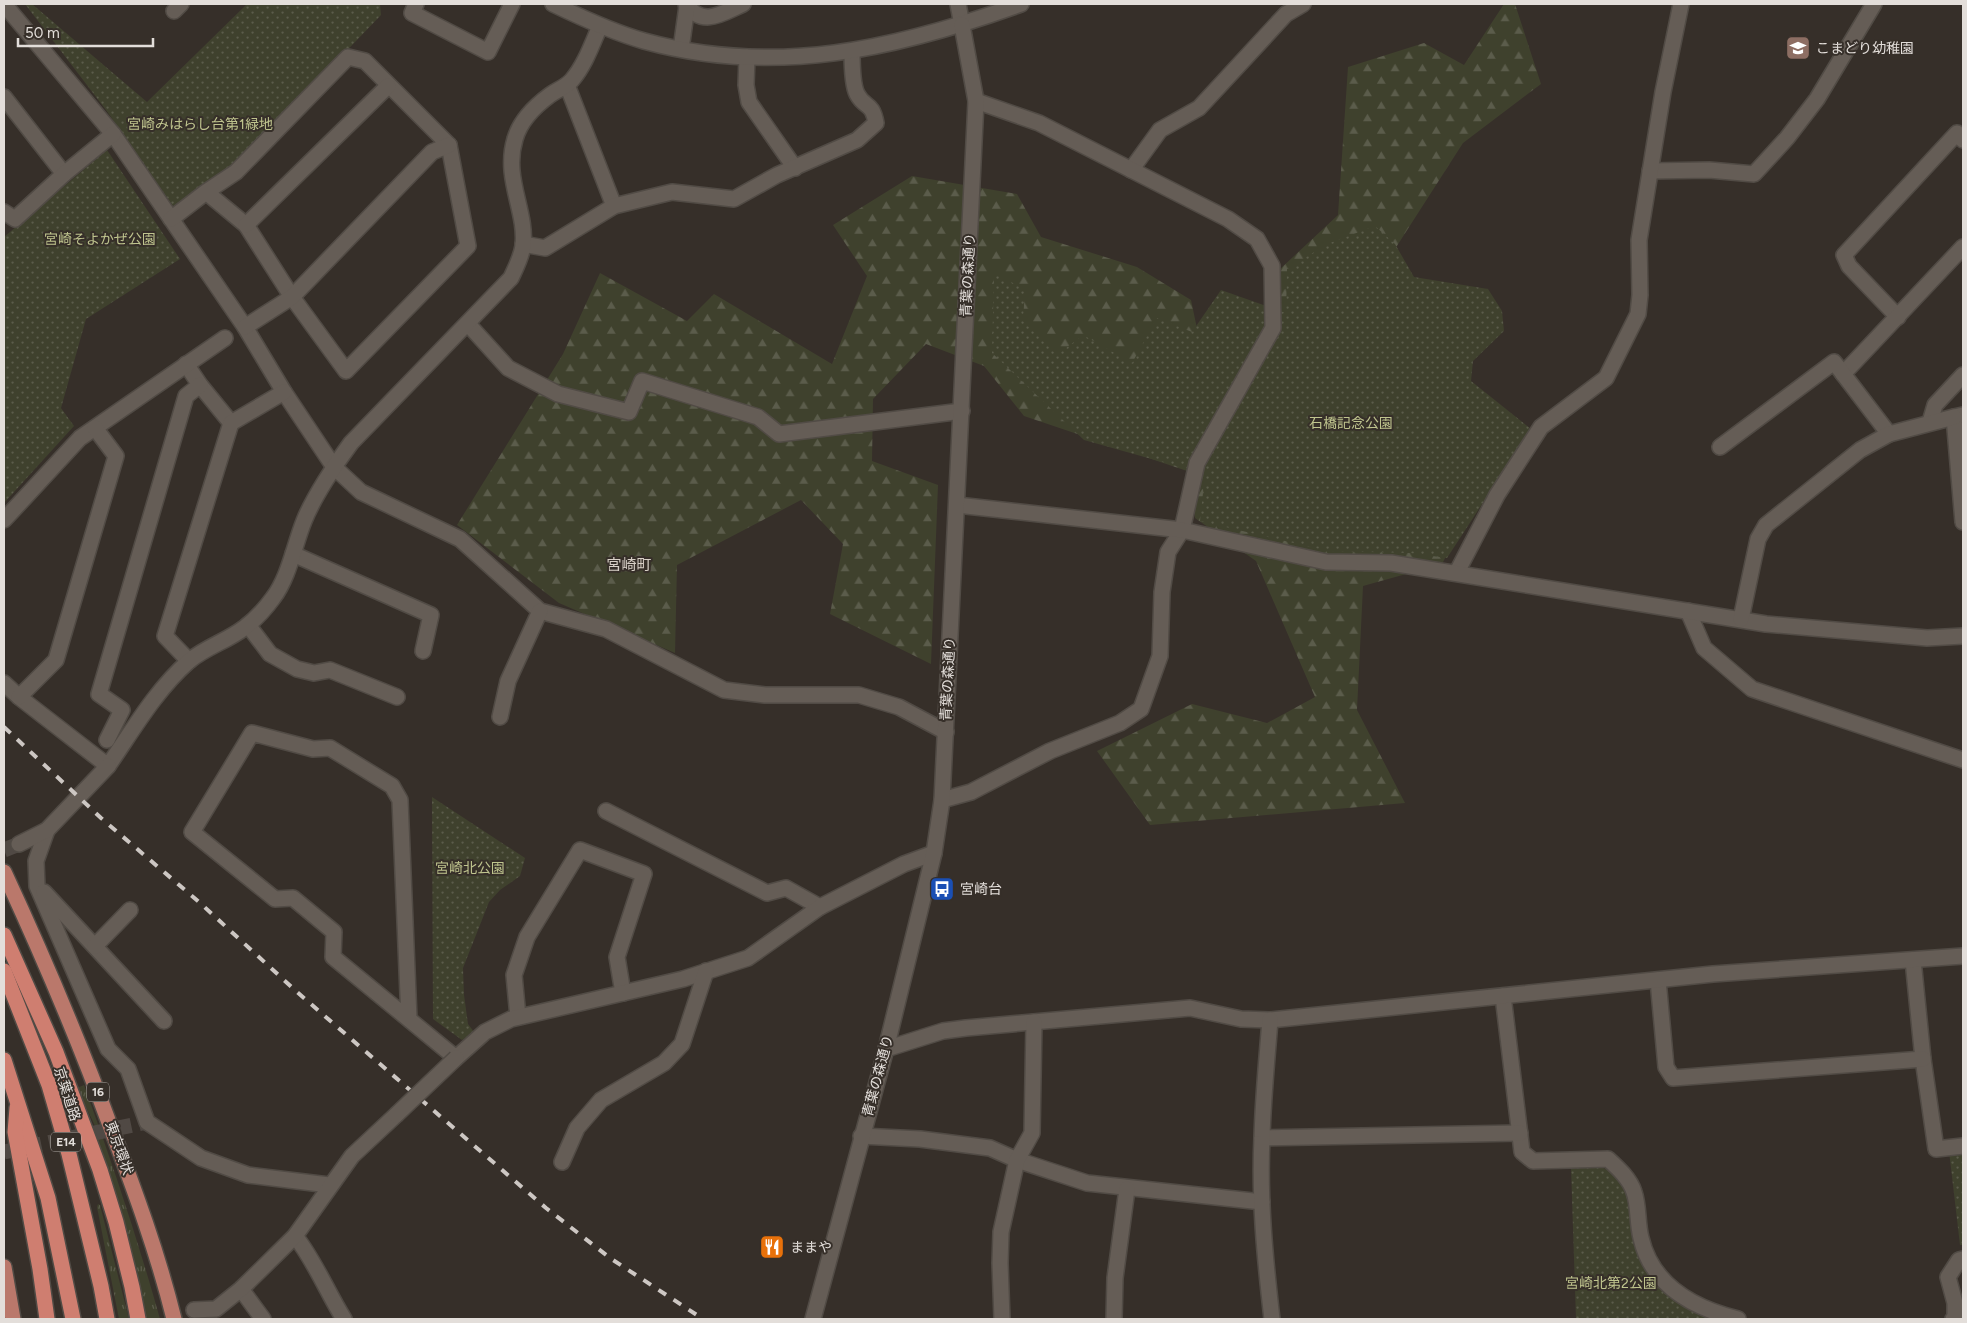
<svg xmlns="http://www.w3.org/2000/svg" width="1967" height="1323" viewBox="0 0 1967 1323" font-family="Figtree,'Noto Sans JP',sans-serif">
	<defs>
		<pattern id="grass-tufts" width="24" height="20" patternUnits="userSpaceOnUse" patternTransform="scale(1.25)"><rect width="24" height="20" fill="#3f412d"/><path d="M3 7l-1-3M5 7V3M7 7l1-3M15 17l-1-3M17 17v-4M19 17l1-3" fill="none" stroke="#5b5c4b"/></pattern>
		<pattern id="forest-firs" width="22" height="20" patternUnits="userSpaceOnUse" patternTransform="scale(1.25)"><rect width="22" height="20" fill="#3f412d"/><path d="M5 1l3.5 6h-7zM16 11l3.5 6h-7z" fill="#5b5c4b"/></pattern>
		<pattern id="park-dots" width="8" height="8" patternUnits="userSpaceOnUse" patternTransform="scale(1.25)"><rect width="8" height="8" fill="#3f412d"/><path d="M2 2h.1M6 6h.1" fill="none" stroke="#5b5c4b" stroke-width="1.8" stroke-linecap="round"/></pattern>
	</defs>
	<rect width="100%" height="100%" fill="#362f29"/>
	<g fill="url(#grass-tufts)">
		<path d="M84,1085C112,1162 138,1240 160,1319H145C134,1254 114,1192 94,1130L96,1128L77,1088Z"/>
		<polygon points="98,1204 100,1205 129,1319 119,1319 97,1207"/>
	</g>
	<polygon fill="url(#forest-firs)" points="1504,4 1515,4 1541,84 1463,143 1377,277 1455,366 1507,439 1442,564 1363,586 1357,710 1405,803 1150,825 1097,751 1192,704 1267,723 1315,697 1256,561 1195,518 1190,472 1024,416 984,366 926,344 873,399 872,461 938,485 931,664 830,614 843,544 801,500 677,565 675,653 559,603 457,525 563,354 600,273 687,321 714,294 832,364 867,276 833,225 912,176 1017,194 1041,237 1137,267 1191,300 1212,400 1278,335 1279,270 1338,215 1348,67 1424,43 1464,65"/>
	<g fill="url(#park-dots)">
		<polygon points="25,4 32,4 147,102 247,4 380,4 381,15 238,164 173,206 106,110"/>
		<polygon points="107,150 180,259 86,319 61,408 74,426 4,503 4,237"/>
		<polygon points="1375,226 1395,244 1414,277 1488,289 1502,311 1504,331 1473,361 1471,381 1531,429 1447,558 1410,553 1328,551 1200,521 1205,474 1084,440 992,353 994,272 1025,290 1023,321 1057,355 1083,335 1132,363 1157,318 1192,332 1221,290 1286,313 1287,269 1327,244"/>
		<polygon points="432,797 525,858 520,876 500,890 489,902 463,968 464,995 468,1024 474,1032 462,1040 433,1019"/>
		<polygon points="1963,1150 1963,1245 1960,1245 1949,1151"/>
		<path d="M1597,1166C1607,1169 1617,1173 1622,1182C1631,1196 1629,1215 1632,1231C1641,1278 1668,1305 1713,1319H1576L1571,1167Z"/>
	</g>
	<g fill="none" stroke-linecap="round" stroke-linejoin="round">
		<g stroke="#504944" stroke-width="15" stroke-dasharray="15 8" stroke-linecap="butt">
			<polyline points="4,850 19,844"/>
			<polyline points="4,1152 147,1122"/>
		</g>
		<defs>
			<g id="minor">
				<polyline points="4,4 113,134 245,327 284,392 334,467 361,492 460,539 540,611 606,629 724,690 765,695 859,695 899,707 946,732"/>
				<polyline points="416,4 412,13 488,52 512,4"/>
				<path d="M686,4C702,28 723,13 743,4"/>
				<polyline points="958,4 962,25"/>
				<polyline points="174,11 181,4"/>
				<polyline points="681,49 687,6"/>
				<polyline points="747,57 746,85 749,102 795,168"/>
				<polyline points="567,85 614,206"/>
				<polyline points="4,97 64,174"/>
				<polyline points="1131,170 1160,130 1199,108 1286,14 1303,4"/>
				<polyline points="1650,171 1709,170 1754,174 1787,138 1817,99 1874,4"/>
				<polyline points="4,212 15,219 64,174 113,134"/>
				<polyline points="171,219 206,192 236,172 348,57 365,61 449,145 468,246 346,371 292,297 246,225 206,192"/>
				<polyline points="246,225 388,86"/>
				<path d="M523,244L545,248L614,206L672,192L734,199L777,175L857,140L876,123C872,101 865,109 857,94C852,84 852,63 852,51"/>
				<polyline points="1898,317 1849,266 1844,255 1957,133 1963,140"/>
				<polyline points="468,324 508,368 558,394 629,412 642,381 758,417 779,434 962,411"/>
				<polyline points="245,327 292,297 432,152 449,145"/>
				<polyline points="186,364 200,385 231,423"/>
				<polyline points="1843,374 1963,247"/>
				<polyline points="1963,415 1954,417 1963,522"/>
				<polyline points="1930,422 1935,405 1963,375"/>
				<polyline points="1720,447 1834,362 1889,434"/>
				<polyline points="4,520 80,438 225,338"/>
				<polyline points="293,554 431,615 423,651"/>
				<polyline points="1457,572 1497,495 1541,427 1606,378 1638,314 1640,295 1639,240 1663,92 1681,4"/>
				<polyline points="1688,611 1704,648 1752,689 1963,760"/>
				<polyline points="248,625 270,654 297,669 314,673 330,670 397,697"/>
				<polyline points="189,661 165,636 231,423 284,392"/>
				<path d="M4,683L19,697L108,766C133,730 155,691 189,661C206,647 227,641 244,628C255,620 265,609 273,598C289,577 294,546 304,521C313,498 336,463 351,443L511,278C516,267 521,258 523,246C527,211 503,178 515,139C520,121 535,106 550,95C557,90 566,87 572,80C585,65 592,44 600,26"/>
				<polyline points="19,697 56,660 116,456 95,428"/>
				<polyline points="500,717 508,681 540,611"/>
				<polyline points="107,740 122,710 99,694 186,396 200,385"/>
				<polyline points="942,800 971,792 1050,751 1120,723 1141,709 1160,656 1162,592 1168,552 1182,530 1197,463 1273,328 1272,266 1257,239 1228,219 1039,123 976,101"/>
				<polyline points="606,811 767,893 786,888 820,907"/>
				<polyline points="47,830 36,861 37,886 108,1049 128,1069 147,1122 201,1158 248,1175 329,1185"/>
				<polyline points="19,844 47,830 108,766"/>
				<polyline points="44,892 164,1021"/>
				<polyline points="95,946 130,910"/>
				<polyline points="1913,960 1923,1059 1936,1149 1963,1146"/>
				<polyline points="1658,980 1666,1067 1673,1078 1923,1059"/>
				<path d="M1503,996L1522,1152L1533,1161L1608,1159C1618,1168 1630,1179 1634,1192C1639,1206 1637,1223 1641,1238C1652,1286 1693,1308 1738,1319"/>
				<polyline points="518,1017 514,975 527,937 580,850 644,874 617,957 623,993"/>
				<polyline points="409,1019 400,800 392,786 330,748 313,749 252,733 192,832 275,899 293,898 334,932 333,957 456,1058 485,1032 511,1019 683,979 748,958 820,907 904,864 934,853"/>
				<polyline points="886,1049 943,1031 966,1028 1190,1008 1241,1019 1270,1020 1713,974 1963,956"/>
				<polyline points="861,1136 920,1139 990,1148 1017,1160 1087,1183 1262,1202"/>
				<polyline points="1262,1138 1520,1133"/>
				<polyline points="562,1162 577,1128 601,1100 664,1063 682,1044 706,971"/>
				<path d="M295,1236C315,1261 327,1292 344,1319"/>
				<polyline points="241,1289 263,1319"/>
				<polyline points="194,1310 216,1309 241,1289 295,1236 352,1156 396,1115"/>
				<polyline points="1002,1319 1000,1263 1001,1232 1017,1160 1032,1133 1034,1022"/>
				<polyline points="1114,1319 1115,1278 1127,1189"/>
				<polyline points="1953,1319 1955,1317 1955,1303 1948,1277 1959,1260 1963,1259"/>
			</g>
			<g id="tertiary">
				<path d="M553,4C582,18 612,32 644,41C775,77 896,49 1021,4"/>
				<polyline points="957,505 1182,530 1326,562 1391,563 1766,624 1927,638 1963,636"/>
				<polyline points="1741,619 1758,539 1766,525 1860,450 1889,434 1954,417"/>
				<path d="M1270,1020C1267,1059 1263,1098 1262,1137C1259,1198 1265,1259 1272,1319"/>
				<polyline points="813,1319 886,1049 934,853 942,800 976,101 962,25"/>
			</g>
			<g id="trunk">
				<path d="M4,872C43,956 79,1041 111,1128C135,1191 158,1254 174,1319"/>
				<polyline points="4,1267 13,1319"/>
			</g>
			<g id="motorway">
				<polyline points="4,935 56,1052 100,1170 116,1222 132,1287 138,1319"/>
				<polyline points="4,971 49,1085 69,1154 101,1286 107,1319"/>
				<polyline points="4,1060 48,1198 73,1319"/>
				<polyline points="17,1108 15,1132 40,1269 47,1319"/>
			</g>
		</defs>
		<use href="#minor" stroke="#514b45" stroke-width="18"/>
		<use href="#tertiary" stroke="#514b45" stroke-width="18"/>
		<use href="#trunk" stroke="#514b45" stroke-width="18"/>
		<use href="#motorway" stroke="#514b45" stroke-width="18"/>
		<use href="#minor" stroke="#655d56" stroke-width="15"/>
		<use href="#tertiary" stroke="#655d56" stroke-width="15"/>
		<use href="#trunk" stroke="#ba786b" stroke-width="15"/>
		<use href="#motorway" stroke="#cf7e70" stroke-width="15"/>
		<polyline stroke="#cdc7c3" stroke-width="4" stroke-dasharray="9 9" stroke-linecap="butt" points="4,727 101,818 199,902 297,992 546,1208 610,1258 703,1319"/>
		<defs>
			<polyline id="minor-bridge" points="396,1115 456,1058"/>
		</defs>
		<use href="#minor-bridge" stroke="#514b45" stroke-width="18" stroke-linecap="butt"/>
		<use href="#minor-bridge" stroke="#655d56" stroke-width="15"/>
	</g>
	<defs>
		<symbol id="school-square" viewBox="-11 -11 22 22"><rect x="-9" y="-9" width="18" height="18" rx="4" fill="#8d6e63" stroke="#362f29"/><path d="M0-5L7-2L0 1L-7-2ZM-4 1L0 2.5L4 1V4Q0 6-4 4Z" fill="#fff"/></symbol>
		<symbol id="bus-square" viewBox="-11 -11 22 22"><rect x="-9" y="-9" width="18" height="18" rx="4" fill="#1a4fb4" stroke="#362f29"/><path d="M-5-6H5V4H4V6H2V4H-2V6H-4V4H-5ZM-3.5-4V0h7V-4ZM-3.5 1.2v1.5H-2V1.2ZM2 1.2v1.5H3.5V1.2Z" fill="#fff"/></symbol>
		<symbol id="restaurant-square" viewBox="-11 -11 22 22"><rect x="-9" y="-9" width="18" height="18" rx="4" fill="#e8710a" stroke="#362f29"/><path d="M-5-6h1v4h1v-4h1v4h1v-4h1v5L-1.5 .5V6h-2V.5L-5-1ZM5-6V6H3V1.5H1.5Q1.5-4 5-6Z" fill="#fff"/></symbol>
	</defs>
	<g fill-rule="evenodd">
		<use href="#school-square" x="1784" y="34" width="28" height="28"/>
		<use href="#bus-square" x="928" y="875" width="28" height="28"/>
		<use href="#restaurant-square" x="758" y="1233" width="28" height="28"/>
	</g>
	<g text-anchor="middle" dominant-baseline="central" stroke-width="4" stroke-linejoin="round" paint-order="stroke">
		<g fill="#362f29" stroke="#afaaa5" stroke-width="1">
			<rect x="87" y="1082.5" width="22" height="19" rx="4"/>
			<rect x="51" y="1132.5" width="30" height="19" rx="4"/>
		</g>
		<g font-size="12" font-weight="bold" fill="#e3deda">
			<text x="98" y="1092">16</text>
			<text x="66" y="1142">E14</text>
		</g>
		<g font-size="14" fill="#e3deda" stroke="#362f29" text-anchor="start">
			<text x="1816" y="48">こまどり幼稚園</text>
			<text x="960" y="889">宮崎台</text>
			<text x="790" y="1247">ままや</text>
		</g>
		<g font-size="14" fill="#bfc48e" stroke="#362f29">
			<text x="200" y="124">宮崎みはらし台第1緑地</text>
			<text x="100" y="239">宮崎そよかぜ公園</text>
			<text x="1351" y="423">石橋記念公園</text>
			<text x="470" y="868">宮崎北公園</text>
			<text x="1611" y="1283">宮崎北第2公園</text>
		</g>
		<g font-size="14" fill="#e3deda" stroke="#362f29">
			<text transform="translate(968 275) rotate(-87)">青葉の森通り</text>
			<text transform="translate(948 679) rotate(-87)">青葉の森通り</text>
			<text transform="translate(878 1076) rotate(-75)">青葉の森通り</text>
			<text transform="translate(67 1094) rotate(72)">京葉道路</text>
			<text transform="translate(119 1148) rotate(70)">東京環状</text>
		</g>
		<g font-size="15" fill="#d8d0c7" stroke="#362f29">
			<text x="629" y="565">宮崎町</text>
		</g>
	</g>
	<rect width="1967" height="1323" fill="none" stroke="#e3deda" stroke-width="10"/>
	<path d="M18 38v8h135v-8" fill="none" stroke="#e3deda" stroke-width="2.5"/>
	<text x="25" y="38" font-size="15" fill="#e3deda" stroke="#362f29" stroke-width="4" paint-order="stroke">50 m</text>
</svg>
